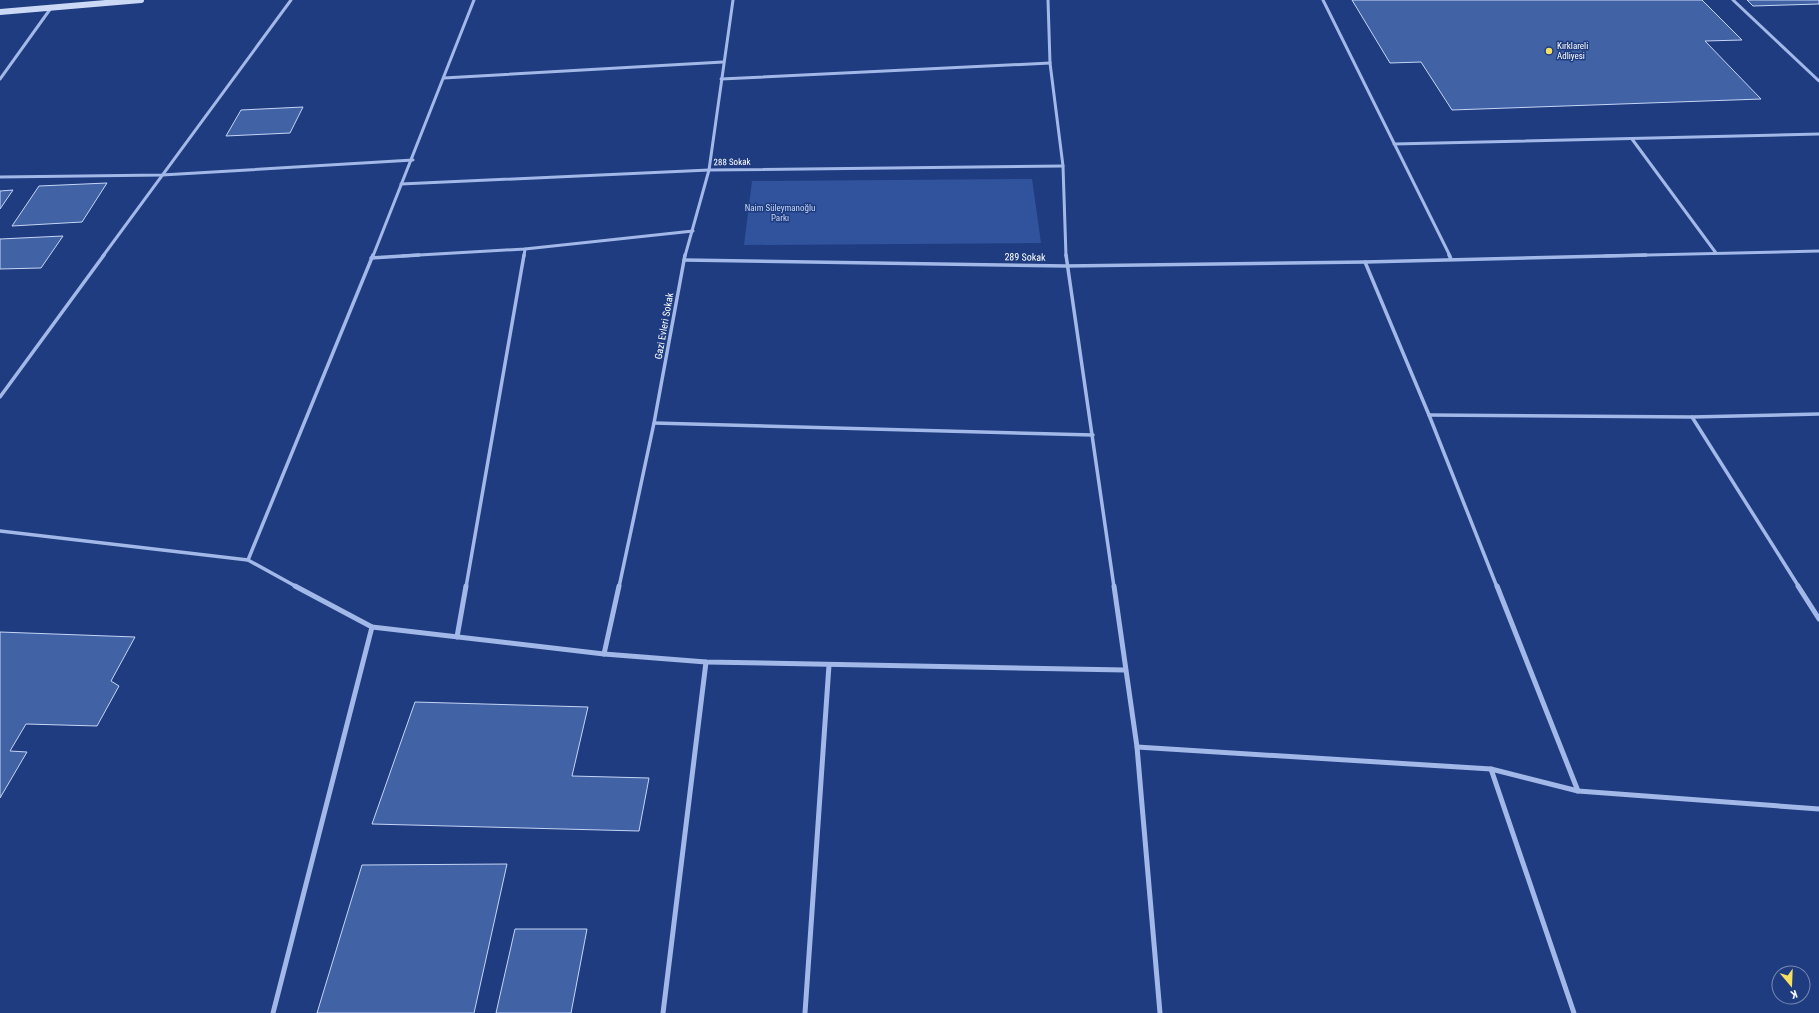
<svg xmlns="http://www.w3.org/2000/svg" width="1819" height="1013" viewBox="0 0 1819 1013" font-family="'Roboto Condensed',sans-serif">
	<rect width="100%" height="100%" fill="#1e3c7f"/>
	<polygon fill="#31539d" points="1032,179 1041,243 744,245 752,181"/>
	<g fill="#4262a6" stroke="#c5d5f6">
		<polygon points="1352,0 1702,0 1742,40 1705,41 1761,99 1452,110 1421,62 1390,63"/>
		<polygon points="1747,0 1819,0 1819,4 1753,6"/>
		<polygon points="303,107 290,133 226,136 241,110"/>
		<polygon points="107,183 82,222 12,226 39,186"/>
		<polygon points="13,190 0,209 0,191"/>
		<polygon points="63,236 41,268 0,269 0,239"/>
		<polygon points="0,632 135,637 111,681 119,686 97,726 26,724 10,751 27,752 0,798"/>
		<polygon points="415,702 588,707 572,776 649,778 639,831 372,824"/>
		<polygon points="507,864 474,1013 317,1013 362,865"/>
		<polygon points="515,929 587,929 571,1013 496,1013"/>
	</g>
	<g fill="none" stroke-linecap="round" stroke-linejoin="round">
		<g stroke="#a2b8e8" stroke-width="3">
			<polyline points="1048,0 1050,63 1063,166 1066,256"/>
			<polyline points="1323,0 1450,256"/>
			<polyline points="1733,0 1819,81"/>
			<polyline points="444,78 723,62"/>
			<polyline points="0,79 51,8"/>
			<polyline points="721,79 1050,63"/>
			<polyline points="1632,139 1716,253"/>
			<polyline points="1394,144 1819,134"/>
			<polyline points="0,177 162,175 413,160"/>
			<polyline points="401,184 709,170 1063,166"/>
			<polyline points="103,256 291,0"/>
			<polyline points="373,256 474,0"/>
			<polyline points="402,256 525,249 693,231"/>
			<polyline points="524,256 525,249"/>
			<polyline points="685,256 709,170 733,0"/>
			<polyline points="1605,256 1819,251"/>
		</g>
		<g stroke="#a2b8e8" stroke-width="3.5">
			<polyline points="1066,255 1114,587"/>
			<polyline points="1449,255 1451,259"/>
			<polyline points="371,258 419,255"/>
			<polyline points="684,260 1066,266 1365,262 1646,255"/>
			<polyline points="1365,262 1429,415 1497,587"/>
			<polyline points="0,397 104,255"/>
			<polyline points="1429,415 1692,417 1799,587"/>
			<polyline points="1692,417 1819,414"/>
			<polyline points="654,423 1093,435"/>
			<polyline points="0,531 248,560 297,587"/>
			<polyline points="248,560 373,255"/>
			<polyline points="466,587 524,255"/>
			<polyline points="619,587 654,423 685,255"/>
		</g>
		<g stroke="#a2b8e8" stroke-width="5">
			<polyline points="295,586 372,627 604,654 706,662 1125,670"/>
			<polyline points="1114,586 1137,747 1160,1013"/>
			<polyline points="1497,586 1578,791"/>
			<polyline points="1798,586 1819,619"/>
			<polyline points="457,637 466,586"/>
			<polyline points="604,654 619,586"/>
			<polyline points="1137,747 1491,769 1578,791 1819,809"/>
			<polyline points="1491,769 1574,1013"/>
			<polyline points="273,1013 372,627"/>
			<polyline points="663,1013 706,662"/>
			<polyline points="805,1013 829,665"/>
		</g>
		<polyline stroke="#ccd9f6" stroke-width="6" points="0,12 141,0"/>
	</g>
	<circle fill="#f7df61" stroke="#1e3c7f" stroke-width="1.5" cx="1549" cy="51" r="4"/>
	<g text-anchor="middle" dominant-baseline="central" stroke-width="3" stroke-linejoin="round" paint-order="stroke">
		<g font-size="9" fill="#fff" stroke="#1e3c7f" text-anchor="start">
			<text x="1557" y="46">Kırklareli<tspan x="1557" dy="10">Adliyesi</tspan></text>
		</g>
		<g font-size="9" fill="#fff" stroke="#1e3c7f">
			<text transform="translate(732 162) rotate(-1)">288 Sokak</text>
		</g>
		<g font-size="9" fill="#c5d5f6" stroke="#1e3c7f">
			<text x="780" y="208">Naim Süleymanoğlu<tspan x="780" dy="10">Parkı</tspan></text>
		</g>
		<g font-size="10" fill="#fff" stroke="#1e3c7f">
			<text transform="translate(1025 257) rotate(1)">289 Sokak</text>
			<text transform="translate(664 326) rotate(-80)">Gazi Evleri Sokak</text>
		</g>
	</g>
	<g transform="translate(1791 985) rotate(161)"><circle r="19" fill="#1e3c7f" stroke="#788ab2"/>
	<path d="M0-3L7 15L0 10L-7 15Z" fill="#f7df61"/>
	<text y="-6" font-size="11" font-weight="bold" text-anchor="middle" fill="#ffffff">K</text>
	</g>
</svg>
